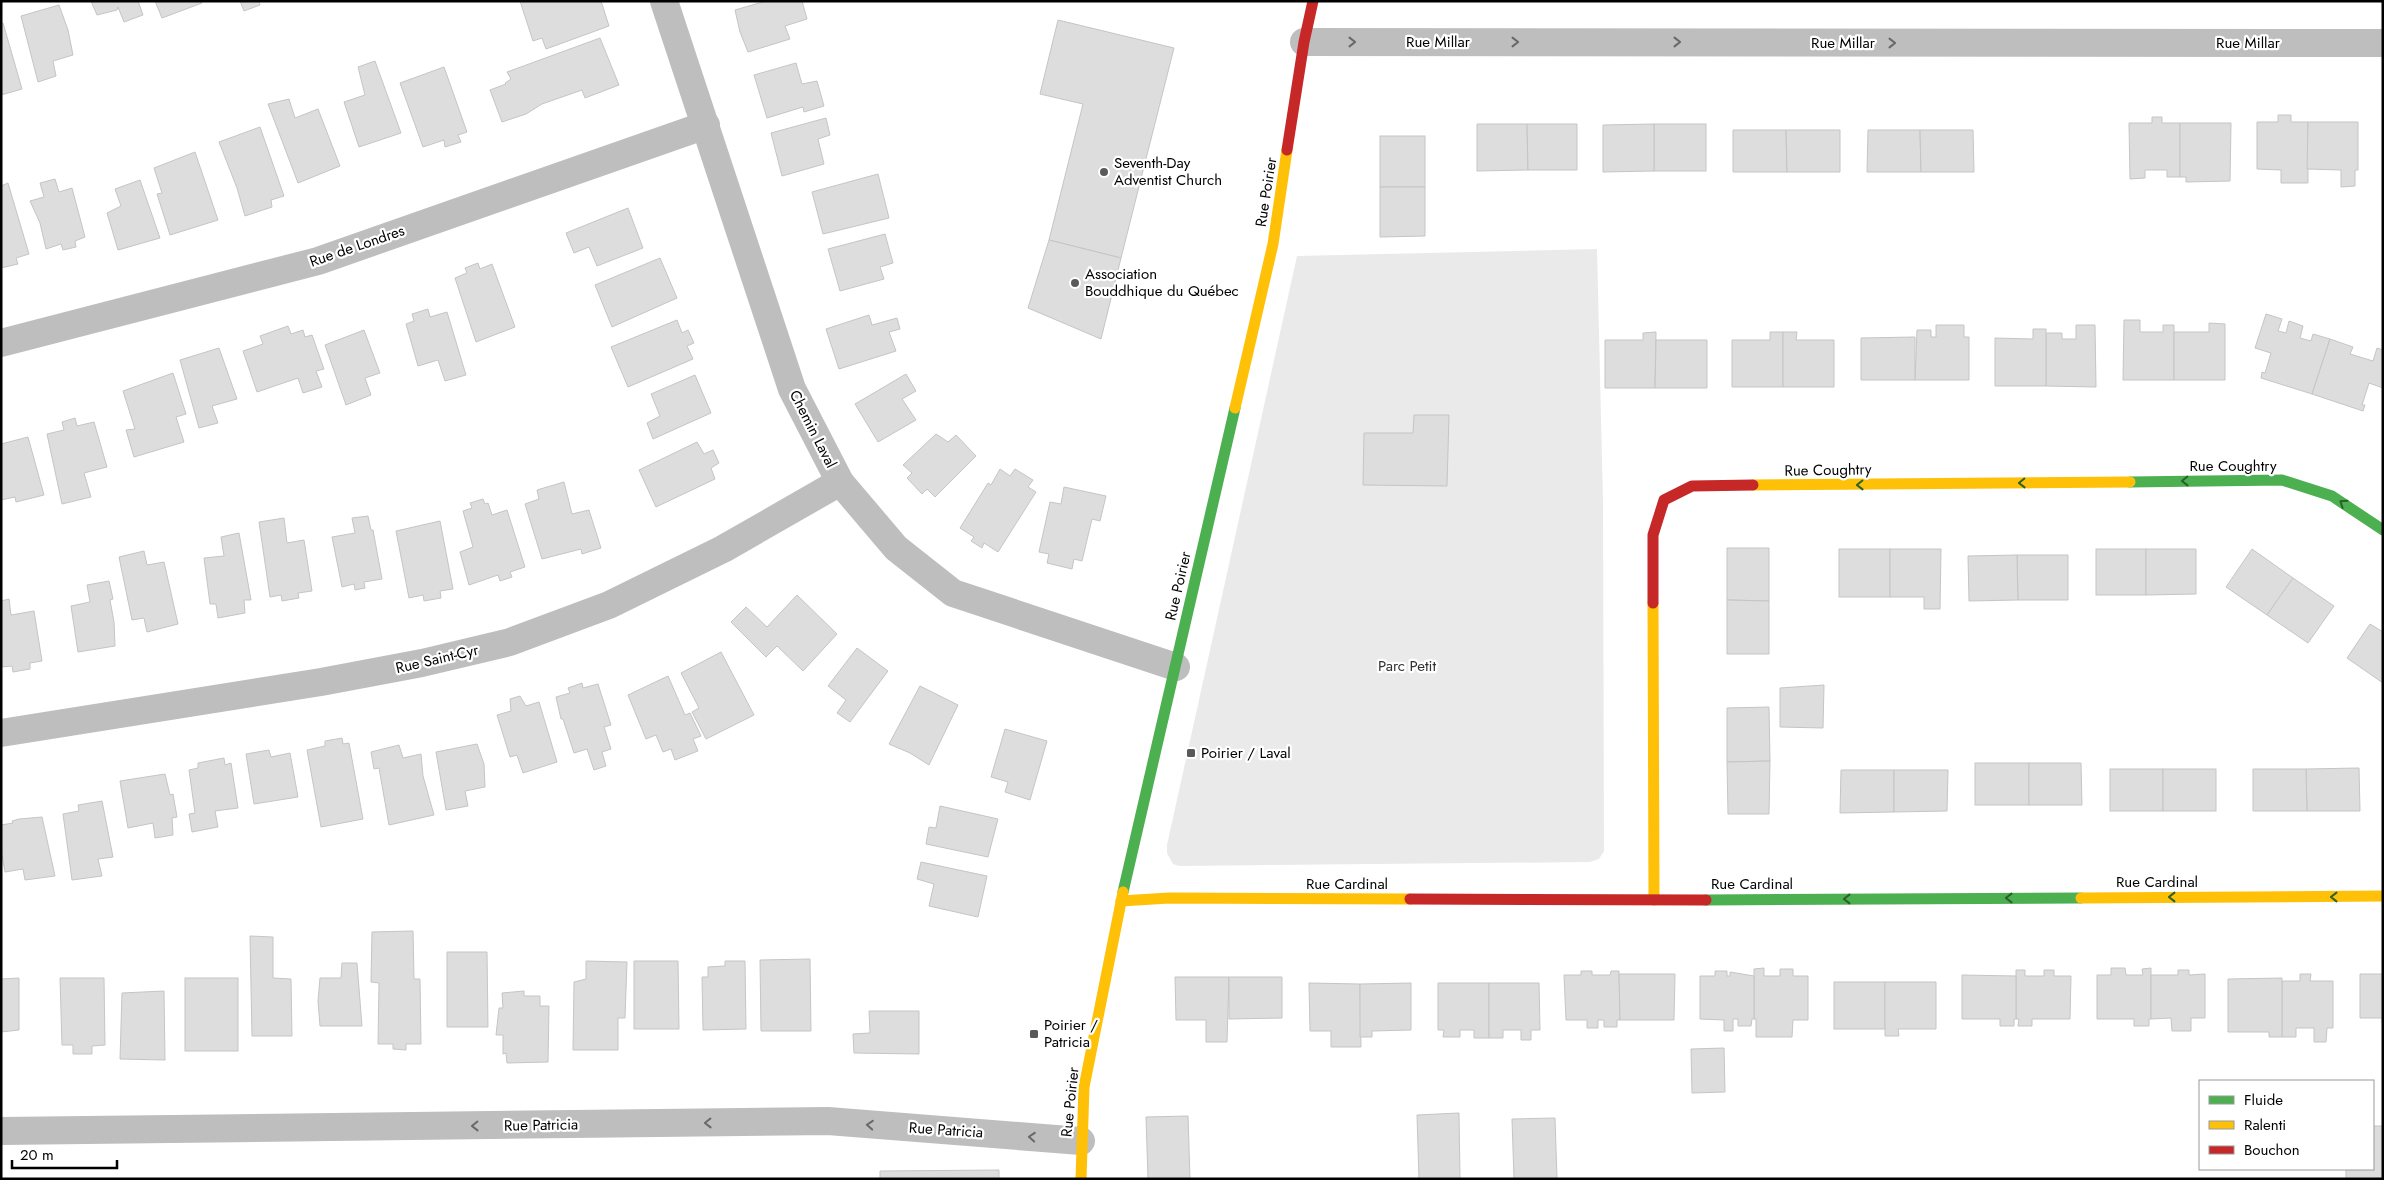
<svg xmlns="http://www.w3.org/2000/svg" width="2384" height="1180" viewBox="0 0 2384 1180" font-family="Jost,sans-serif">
	<rect width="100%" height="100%" fill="#fff"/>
	<polygon fill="#eaeaea" points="1597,249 1603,502 1604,851 1599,859 1590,862 1179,866 1173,864 1167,853 1167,845 1297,256"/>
	<g fill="#ddd" stroke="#c5c5c5">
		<polygon points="91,1 138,1 143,15 124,22 118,7 117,10 97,15"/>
		<polygon points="155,1 201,1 202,3 162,18"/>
		<polygon points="240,1 259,1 260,5 244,11"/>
		<polygon points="520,1 601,1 609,26 546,49 542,38 533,41"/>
		<polygon points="766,1 802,1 807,19 785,26 790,39 748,52 740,32 735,10"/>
		<polygon points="59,5 68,30 73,55 53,61 56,76 38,82 21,16"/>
		<polygon points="1058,20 1174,48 1121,258 1049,240 1083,104 1040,94"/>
		<polygon points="3,23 22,89 1,95 1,24"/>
		<polygon points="600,38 619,85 585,98 582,90 542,104 526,114 502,122 490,90 506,84 505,83 511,79 507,72"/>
		<polygon points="375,61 401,133 359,147 344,102 365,95 358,67"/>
		<polygon points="796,63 802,84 817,81 824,106 804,112 803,107 767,118 754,75"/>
		<polygon points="444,67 467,132 458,135 461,142 445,147 444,140 423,147 400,83"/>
		<polygon points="289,99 295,118 318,109 340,166 298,183 268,104"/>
		<polygon points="2278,115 2291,115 2291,122 2308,122 2308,183 2281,183 2281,170 2257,169 2257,122 2278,122"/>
		<polygon points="2152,117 2162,117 2162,123 2180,123 2180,177 2167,177 2167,170 2145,170 2145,178 2130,179 2129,123 2152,123"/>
		<polygon points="826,118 830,135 818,139 824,164 782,176 771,133"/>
		<polygon points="2308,122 2358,122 2358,170 2355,170 2355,186 2341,187 2341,170 2307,169"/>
		<polygon points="2180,123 2231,123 2230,181 2186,182 2186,177 2180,177"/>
		<polygon points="1477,124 1527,124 1528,170 1477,171"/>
		<polygon points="1527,124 1577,124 1577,170 1528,170"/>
		<rect x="1654" y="124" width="52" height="47"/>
		<polygon points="1654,124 1654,171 1603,172 1603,125"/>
		<polygon points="260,127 284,196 271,200 272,207 245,216 237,188 219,142"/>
		<polygon points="1733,130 1786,130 1787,172 1733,172"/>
		<polygon points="1786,130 1840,130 1840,172 1787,172"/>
		<polygon points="1868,130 1920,130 1921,172 1867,172"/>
		<polygon points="1920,130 1973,130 1974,172 1921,172"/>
		<rect x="1380" y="136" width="45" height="51"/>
		<polygon points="195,152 218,220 170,235 157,194 162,193 154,168"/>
		<polygon points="878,174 889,218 823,234 812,192"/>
		<polygon points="55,179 59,192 72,188 85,237 75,241 76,247 63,250 61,244 46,249 40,223 30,201 44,197 40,183"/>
		<polygon points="140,180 160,238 118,250 107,213 121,206 115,189"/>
		<polygon points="8,183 29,254 16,258 18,264 1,268 1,186"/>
		<polygon points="1380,187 1425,187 1425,236 1380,237"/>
		<polygon points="628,208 643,248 597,266 589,247 574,253 566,233"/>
		<polygon points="885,234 893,263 880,267 884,279 840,291 828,249"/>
		<polygon points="1049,240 1121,258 1101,339 1028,308"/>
		<polygon points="660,258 677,298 612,327 595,285"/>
		<polygon points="478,263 480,269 492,264 515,327 476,342 455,278 467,273 465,268"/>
		<polygon points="428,309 430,317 447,312 466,375 445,381 438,360 418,366 406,324 414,321 412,314"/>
		<polygon points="2266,314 2282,319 2278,331 2286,333 2289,321 2303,326 2300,338 2311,341 2313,334 2330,339 2312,394 2261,378 2262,372 2265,373 2271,353 2255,348"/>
		<polygon points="869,315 872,325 897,318 900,329 889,332 896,351 839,369 826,329"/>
		<polygon points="677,320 682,333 688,330 694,343 687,346 693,359 628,387 611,347"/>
		<polygon points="2124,320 2140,320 2140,332 2163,332 2163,325 2174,325 2174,380 2123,380"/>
		<polygon points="2209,323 2225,324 2225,380 2174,380 2174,332 2209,332"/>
		<polygon points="1936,325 1964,325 1964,337 1969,337 1969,380 1915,380 1917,330 1931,330 1931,337 1936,337"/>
		<polygon points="2076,325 2095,325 2096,387 2046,386 2046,333 2062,333 2062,339 2076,339"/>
		<polygon points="288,326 291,334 303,330 305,337 312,335 324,369 316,371 322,387 303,393 298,378 257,392 243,351 263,344 260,336"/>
		<polygon points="2033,329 2046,329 2046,386 1995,386 1995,338 2033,339"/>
		<polygon points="364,330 380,373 365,378 371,395 346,405 325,345"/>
		<polygon points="1656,332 1655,388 1605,388 1605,340 1643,340 1643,333"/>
		<polygon points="1770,332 1783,332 1783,387 1732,387 1732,340 1770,340"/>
		<polygon points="1783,332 1797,332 1796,340 1834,340 1834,387 1783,387"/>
		<polygon points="1915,337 1915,380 1861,380 1861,338"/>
		<polygon points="2330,339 2353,347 2350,354 2373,361 2377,348 2383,350 2383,388 2369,383 2362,405 2365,405 2363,411 2312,394"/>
		<polygon points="1656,340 1707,340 1707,388 1655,388"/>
		<polygon points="219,348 237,399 212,406 218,423 199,428 180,360"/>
		<polygon points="173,373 186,414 176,417 184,442 134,457 126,430 135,429 123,391"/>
		<polygon points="906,374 916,391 902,399 916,420 878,442 855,404"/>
		<polygon points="695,375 711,413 653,439 647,423 660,416 651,394"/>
		<polygon points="1414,415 1449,415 1447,486 1363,485 1364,433 1413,433"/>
		<polygon points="75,418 77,426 94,422 107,467 84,473 91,497 62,504 47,434 64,430 62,422"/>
		<polygon points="936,434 948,442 956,435 976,456 935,497 927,489 922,494 907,478 912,473 903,465"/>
		<polygon points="28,437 44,495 16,502 15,497 1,500 1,444"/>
		<polygon points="697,442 704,454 713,450 719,463 711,468 715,479 656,507 639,470"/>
		<polygon points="1000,469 1010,476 1015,469 1033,480 1028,487 1036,492 998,552 984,543 982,548 971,541 974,537 960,528 988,483 991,485"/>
		<polygon points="564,482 572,514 589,510 601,548 582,554 581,549 542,559 525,504 539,499 537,490"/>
		<polygon points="1064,487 1106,496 1100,521 1092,519 1082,561 1074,559 1072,569 1047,563 1049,554 1039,552 1050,502 1061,504"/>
		<polygon points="483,499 485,504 488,503 492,515 507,510 525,567 510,572 512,577 500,581 498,575 469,585 460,552 473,547 463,511 472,508 470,503"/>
		<polygon points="368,516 371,530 373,530 382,579 364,582 365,588 355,590 354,584 342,587 332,537 355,533 352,518"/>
		<polygon points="284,518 287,543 304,540 312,591 298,593 299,598 282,601 281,595 270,597 259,522"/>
		<polygon points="440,521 453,589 440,591 441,598 424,601 423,595 409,598 396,531"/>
		<polygon points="239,533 251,600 244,600 245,613 218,618 216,604 210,604 204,558 224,556 221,537"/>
		<polygon points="1727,548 1769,548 1769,601 1727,600"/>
		<rect x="1839" y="549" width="51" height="48"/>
		<polygon points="1890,549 1941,549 1940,609 1924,609 1924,597 1890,597"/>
		<rect x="2096" y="549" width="50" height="46"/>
		<polygon points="2146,549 2196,549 2196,594 2146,595"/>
		<polygon points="2252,549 2293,578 2267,615 2226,587"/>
		<polygon points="144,551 147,565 164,562 178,624 147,632 144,618 132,620 119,557"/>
		<polygon points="2017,555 2068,555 2068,600 2018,600"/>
		<polygon points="2017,555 2018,600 1969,601 1968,556"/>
		<polygon points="2293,578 2334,606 2308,643 2267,615"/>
		<polygon points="109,581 113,599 110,600 114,622 115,646 78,652 71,606 90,602 87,585"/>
		<polygon points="797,595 837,634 803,671 777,646 766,657 731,622 746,607 767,627"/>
		<polygon points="9,599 11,615 34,611 42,661 30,663 30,669 13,672 12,666 1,667 1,601"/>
		<polygon points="1727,600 1769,601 1769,654 1727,654"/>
		<polygon points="2370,624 2383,632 2383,683 2347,658"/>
		<polygon points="857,648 888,671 850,722 837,713 846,700 828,686"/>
		<polygon points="721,652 754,715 706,739 692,712 699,708 681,673"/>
		<polygon points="668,676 685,715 690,713 701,736 693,739 698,751 675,760 671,749 663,752 656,735 646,739 628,695"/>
		<polygon points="582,683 583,688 598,684 611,725 604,727 611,749 602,752 606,766 594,770 587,749 574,753 563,719 561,719 556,697 570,693 568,688"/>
		<polygon points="1824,685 1823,728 1780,727 1780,688"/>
		<polygon points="920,686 958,705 929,765 910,753 889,744"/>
		<polygon points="520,696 526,706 539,702 557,762 523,773 517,755 510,757 497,715 511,711 510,699"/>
		<polygon points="1769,707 1770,761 1727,762 1727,708"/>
		<polygon points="1005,729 1047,741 1030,800 1005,792 1008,782 991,777"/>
		<polygon points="342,738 343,744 349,743 363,819 321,827 307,750 325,746 325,741"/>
		<polygon points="477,744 484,764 485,787 465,791 468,806 446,810 436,752"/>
		<polygon points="399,745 403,758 421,754 423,776 434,815 389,825 379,768 374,769 371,752"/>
		<polygon points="269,750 271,757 290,753 298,797 254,804 246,754"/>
		<polygon points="224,758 225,765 231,763 238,808 215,811 218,827 192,832 189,814 195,813 189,770 198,768 198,763"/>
		<polygon points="1770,761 1769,814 1728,814 1727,762"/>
		<rect x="1975" y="763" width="54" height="42"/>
		<polygon points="2029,763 2081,763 2082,805 2029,805"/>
		<polygon points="2359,768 2360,811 2307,811 2306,769"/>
		<rect x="2110" y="769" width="53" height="42"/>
		<rect x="2163" y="769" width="53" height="42"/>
		<polygon points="2253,769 2306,769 2307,811 2253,811"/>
		<polygon points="1841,770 1894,770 1894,812 1840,813"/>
		<polygon points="1894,770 1948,770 1947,811 1894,812"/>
		<polygon points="165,774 170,795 173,794 177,817 172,818 173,835 155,838 153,823 128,828 120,781"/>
		<polygon points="102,801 113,857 98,859 102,876 72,880 63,814 79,811 78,805"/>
		<polygon points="940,806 998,819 988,857 926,844 929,827 936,828"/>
		<polygon points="42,817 55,876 25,880 23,869 5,872 1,850 1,825 13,823 12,821 19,819"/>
		<polygon points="921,862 987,876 978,917 929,906 934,884 917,879"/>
		<polygon points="413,931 414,979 420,979 421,1044 406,1044 406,1050 393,1049 393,1044 378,1044 379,983 371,982 372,932"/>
		<polygon points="250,936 273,937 273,978 291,979 292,1036 252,1036"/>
		<polygon points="447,952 487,952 488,1027 447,1027"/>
		<polygon points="810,959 811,1031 761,1031 760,960"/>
		<polygon points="586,961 627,962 625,1018 618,1018 618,1050 573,1050 574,982 586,979"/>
		<polygon points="634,961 678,961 679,1029 634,1029"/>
		<polygon points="725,961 745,961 746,1029 703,1030 702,977 708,977 708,967 725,966"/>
		<polygon points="342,963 357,963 362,1026 320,1026 318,1001 320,978 341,978"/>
		<polygon points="1764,968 1764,976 1780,976 1780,969 1793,969 1793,976 1808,976 1808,1020 1793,1020 1792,1037 1756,1037 1756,1019 1754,1019 1754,969"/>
		<polygon points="2111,968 2125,968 2126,975 2143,975 2142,969 2151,968 2151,1019 2149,1019 2149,1026 2134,1026 2134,1019 2097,1019 2097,975 2111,975"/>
		<polygon points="2016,970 2025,970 2025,976 2044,976 2044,970 2054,970 2054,976 2071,976 2070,1019 2032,1019 2032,1026 2018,1026 2019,1019 2016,1019"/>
		<polygon points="2178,970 2189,970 2189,975 2205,974 2205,1018 2191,1018 2191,1031 2172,1031 2171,1018 2151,1019 2151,975 2178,975"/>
		<polygon points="1581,971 1592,971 1592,975 1610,975 1611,971 1619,971 1620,1020 1617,1020 1617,1027 1604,1027 1604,1020 1598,1020 1598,1028 1587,1028 1587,1020 1566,1020 1564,975 1581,975"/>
		<polygon points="1715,971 1727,971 1727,976 1730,976 1730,972 1754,976 1754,1019 1752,1019 1751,1026 1738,1026 1738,1019 1733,1019 1733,1031 1724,1031 1724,1020 1700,1019 1700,976 1715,976"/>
		<polygon points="1619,974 1675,974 1674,1020 1620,1020"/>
		<polygon points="2300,974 2311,974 2310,981 2333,981 2333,1028 2327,1028 2326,1042 2314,1042 2314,1028 2296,1028 2296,1037 2282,1037 2282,981 2300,981"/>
		<polygon points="2360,974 2383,974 2383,1033 2382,1018 2360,1018"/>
		<polygon points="1962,975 2016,976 2016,1019 2014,1019 2014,1026 2000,1026 2000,1019 1962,1019"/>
		<polygon points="1175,977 1229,977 1227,1042 1206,1042 1206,1020 1176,1020"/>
		<polygon points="1229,977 1282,977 1282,1018 1229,1019"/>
		<polygon points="19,978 19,1030 1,1032 1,979"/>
		<polygon points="60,978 104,978 105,1045 92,1046 92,1054 73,1054 73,1045 62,1045"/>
		<rect x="185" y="978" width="53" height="73"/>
		<polygon points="2282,978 2282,1037 2269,1037 2269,1032 2228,1032 2228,979"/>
		<rect x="1834" y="982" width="51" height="47"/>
		<polygon points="1885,982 1936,982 1936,1029 1898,1029 1899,1036 1885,1036"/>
		<polygon points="1309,983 1360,984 1361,1047 1331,1047 1331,1031 1310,1031"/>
		<polygon points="1411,983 1411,1030 1372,1031 1372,1037 1360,1037 1360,984"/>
		<polygon points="1438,983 1489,983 1489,1038 1474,1038 1474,1030 1460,1030 1460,1037 1443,1037 1444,1030 1438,1030"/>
		<polygon points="1489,983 1539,983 1540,1030 1531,1030 1531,1040 1521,1040 1521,1030 1503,1030 1503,1038 1489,1038"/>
		<polygon points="164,991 165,1060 120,1059 122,993"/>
		<polygon points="524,991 524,996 540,996 540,1006 549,1006 548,1062 507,1063 506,1053 503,1054 503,1035 496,1035 499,1008 503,1008 502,993"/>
		<polygon points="869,1011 919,1011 919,1054 854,1053 853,1034 870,1033"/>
		<polygon points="1724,1048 1725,1092 1692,1093 1691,1049"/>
		<polygon points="1459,1113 1460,1179 1419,1179 1417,1115"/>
		<polygon points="1188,1116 1190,1179 1148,1179 1146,1117"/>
		<polygon points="1555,1118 1557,1179 1514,1179 1512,1119"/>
		<polygon points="2373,1126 2383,1126 2383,1179 2346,1179 2346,1169 2373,1169"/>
		<polygon points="999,1170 999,1179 880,1179 880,1171"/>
	</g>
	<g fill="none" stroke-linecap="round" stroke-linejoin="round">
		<g stroke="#bebebe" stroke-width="28">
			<polyline points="664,1 792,389 840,482 896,548 953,593 1176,667"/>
			<polyline points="1304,42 2383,43"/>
			<polyline points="1,343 318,261 706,125"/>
			<polyline points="1,733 321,682 422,663 510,642 609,605 723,549 840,482"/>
			<polyline points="1,1131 828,1121 1081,1141"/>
		</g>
		<g stroke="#4caf50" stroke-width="11">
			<polyline points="2130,482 2282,480 2332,496 2383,530"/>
			<polyline points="1123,892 1235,408"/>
			<polyline points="1706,900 2081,898"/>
		</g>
		<g stroke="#ffc107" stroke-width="11">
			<polyline points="1235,408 1273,244 1287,150"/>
			<polyline points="1753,485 2130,482"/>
			<polyline points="1653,603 1654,900"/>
			<polyline points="2081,898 2383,896"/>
			<polyline points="1121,901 1169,898 1410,899"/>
			<polyline points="1081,1179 1084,1087 1123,892"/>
		</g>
		<g stroke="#c62828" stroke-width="11">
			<polyline points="1287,150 1304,42 1313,1"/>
			<polyline points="1653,603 1653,535 1664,500 1692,486 1753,485"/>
			<polyline points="1410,899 1706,900"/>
		</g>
	</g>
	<defs><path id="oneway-chevron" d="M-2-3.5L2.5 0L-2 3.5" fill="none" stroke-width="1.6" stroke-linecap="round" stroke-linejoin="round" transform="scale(1.25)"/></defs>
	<g stroke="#686868">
		<use href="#oneway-chevron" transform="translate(1352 42)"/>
		<use href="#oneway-chevron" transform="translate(1515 42)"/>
		<use href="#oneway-chevron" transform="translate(1677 42)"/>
		<use href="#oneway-chevron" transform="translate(1892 43)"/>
		<use href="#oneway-chevron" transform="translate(708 1123) rotate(179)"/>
		<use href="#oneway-chevron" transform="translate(870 1125) rotate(-176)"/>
		<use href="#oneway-chevron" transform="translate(475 1126) rotate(179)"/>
		<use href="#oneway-chevron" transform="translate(1032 1137) rotate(-176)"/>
	</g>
	<g stroke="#2a602c">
		<use href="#oneway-chevron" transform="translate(2185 481) rotate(179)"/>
		<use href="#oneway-chevron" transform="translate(2022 483) rotate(179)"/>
		<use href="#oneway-chevron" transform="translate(1860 485) rotate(179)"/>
		<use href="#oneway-chevron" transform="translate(2343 503) rotate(-146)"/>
		<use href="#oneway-chevron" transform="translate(2172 897) rotate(180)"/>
		<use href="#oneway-chevron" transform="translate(2334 897) rotate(180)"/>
		<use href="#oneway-chevron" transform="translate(2009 898) rotate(180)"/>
		<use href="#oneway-chevron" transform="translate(1847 899) rotate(180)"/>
	</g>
	<g fill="#595959" stroke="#fff" stroke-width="2">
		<circle cx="1104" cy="172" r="5"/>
		<circle cx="1075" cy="283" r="5"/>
		<rect x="1186" y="748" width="10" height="10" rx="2.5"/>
		<rect x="1029" y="1029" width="10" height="10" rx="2.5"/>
	</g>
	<g text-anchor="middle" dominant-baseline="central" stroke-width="4.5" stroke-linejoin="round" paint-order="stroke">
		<g font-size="15" fill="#000" stroke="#fff">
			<text x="1438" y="42">Rue Millar</text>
			<text x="1843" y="43">Rue Millar</text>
			<text x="2248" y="43">Rue Millar</text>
			<text transform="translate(1266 192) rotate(-81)">Rue Poirier</text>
			<text transform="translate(357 246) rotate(-19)">Rue de Londres</text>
			<text transform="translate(813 429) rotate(63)">Chemin Laval</text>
			<text x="2233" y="466">Rue Coughtry</text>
			<text transform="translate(1828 470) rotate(-1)">Rue Coughtry</text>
			<text transform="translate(1178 586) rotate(-77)">Rue Poirier</text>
			<text transform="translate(437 659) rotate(-13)">Rue Saint-Cyr</text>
			<text x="2157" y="882">Rue Cardinal</text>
			<text x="1347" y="884">Rue Cardinal</text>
			<text x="1752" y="884">Rue Cardinal</text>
			<text transform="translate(1070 1102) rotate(-84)">Rue Poirier</text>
			<text transform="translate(541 1125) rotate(-1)">Rue Patricia</text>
			<text transform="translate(946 1130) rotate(4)">Rue Patricia</text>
		</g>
		<g font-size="15" fill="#000" stroke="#fff" text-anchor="start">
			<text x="1114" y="163">Seventh-Day<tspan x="1114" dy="17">Adventist Church</tspan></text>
			<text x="1085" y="274">Association<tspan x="1085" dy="17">Bouddhique du Québec</tspan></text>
			<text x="1201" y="753">Poirier / Laval</text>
			<text x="1044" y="1025">Poirier /<tspan x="1044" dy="17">Patricia</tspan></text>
		</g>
		<g font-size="15" fill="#303030" stroke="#fff">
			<text x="1407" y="666">Parc Petit</text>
		</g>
	</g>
	<rect width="2384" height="1180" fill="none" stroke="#000000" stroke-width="5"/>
	<rect x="2199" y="1080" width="175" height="90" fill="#ffffff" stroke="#999999"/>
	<rect x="2209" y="1096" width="25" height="8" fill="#4caf50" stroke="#999999"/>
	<text x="2244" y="1105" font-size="15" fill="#000000">Fluide</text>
	<rect x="2209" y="1121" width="25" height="8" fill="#ffc107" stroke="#999999"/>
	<text x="2244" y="1130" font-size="15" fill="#000000">Ralenti</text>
	<rect x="2209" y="1146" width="25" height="8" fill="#c62828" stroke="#999999"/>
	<text x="2244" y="1155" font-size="15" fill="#000000">Bouchon</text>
	<path d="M12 1160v8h105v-8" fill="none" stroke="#000000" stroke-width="2.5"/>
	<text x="20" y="1160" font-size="15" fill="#000000" stroke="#ffffff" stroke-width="4" paint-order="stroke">20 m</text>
</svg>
